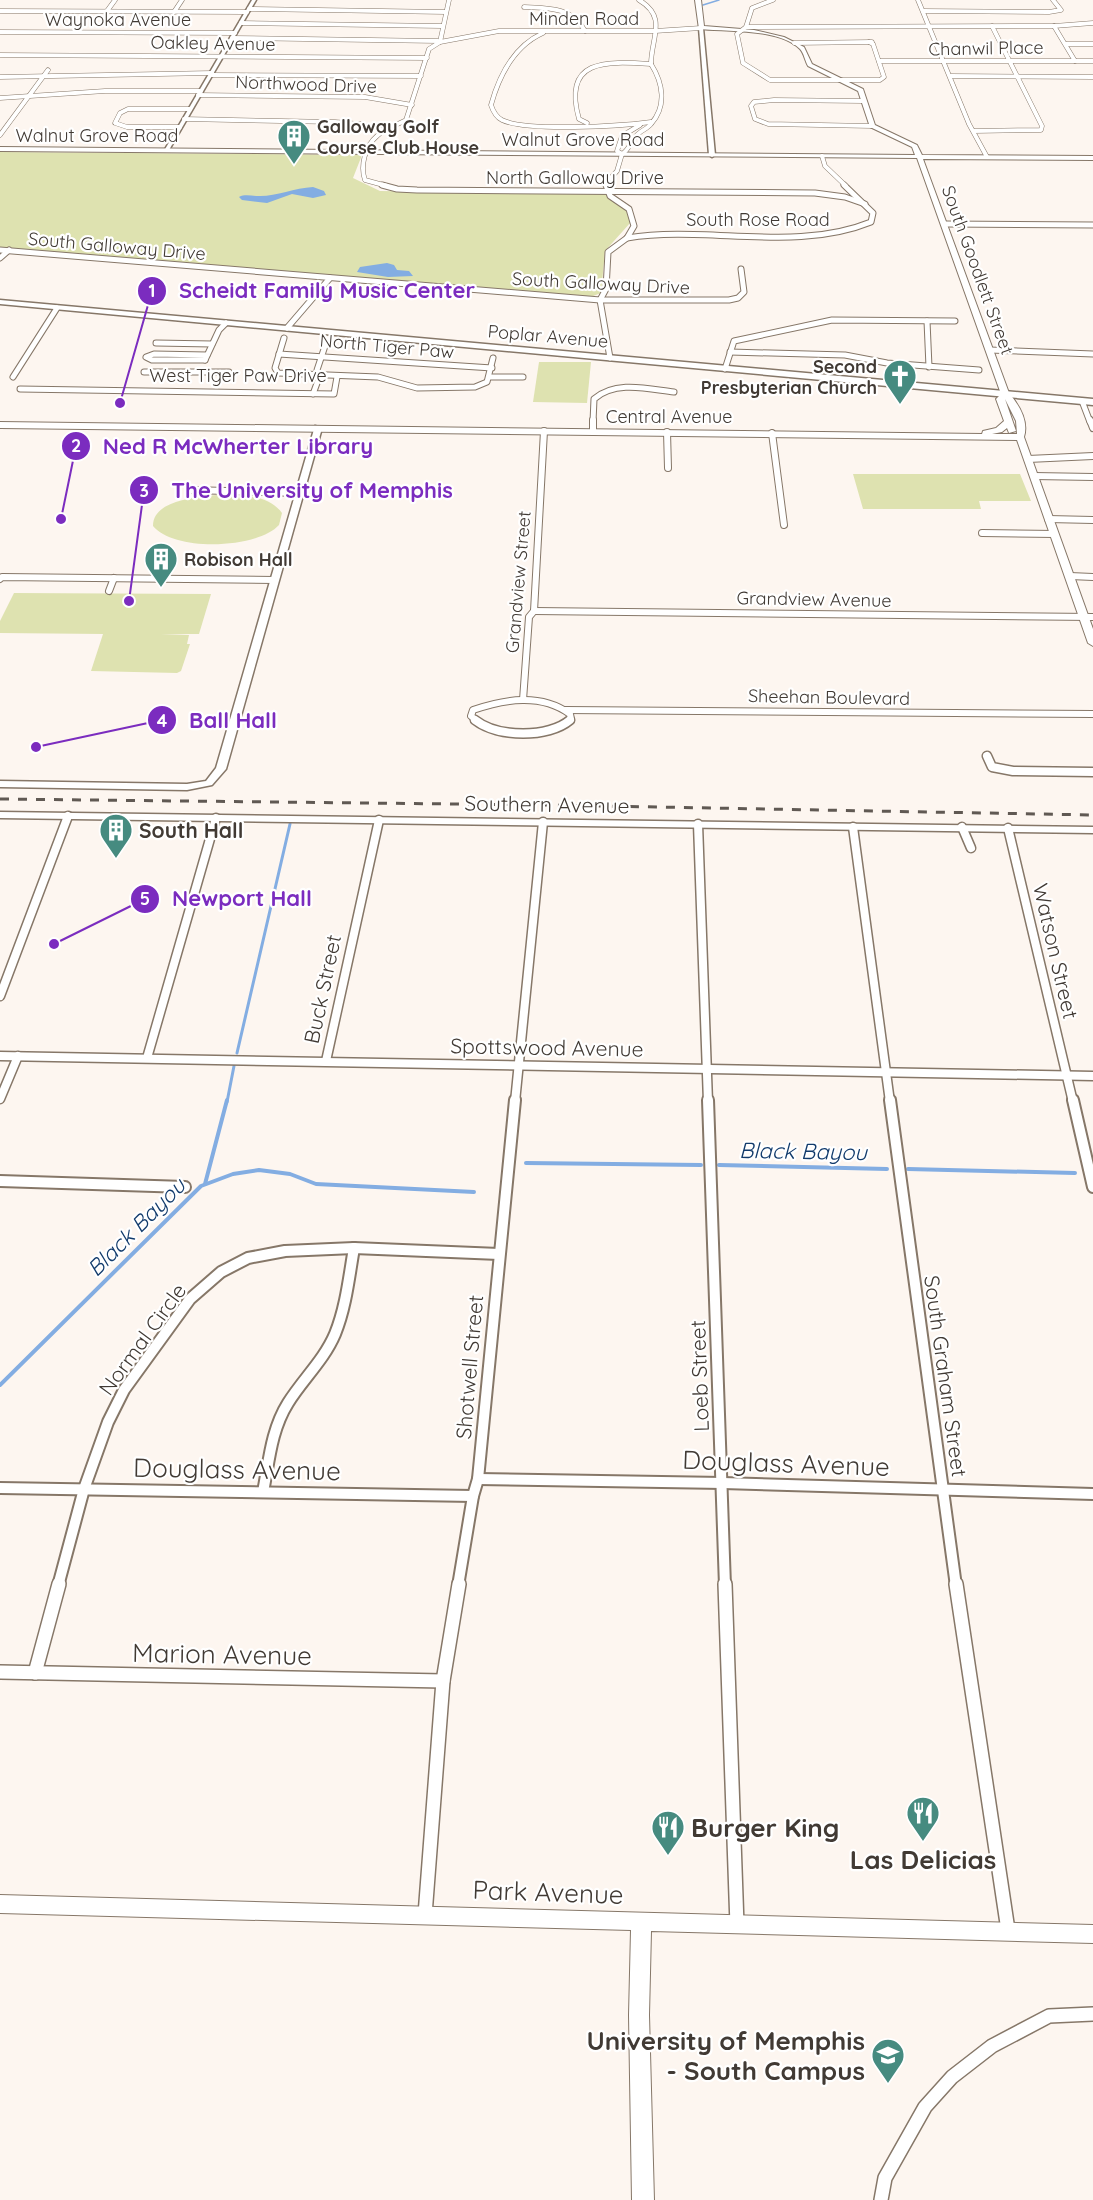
<svg xmlns="http://www.w3.org/2000/svg" width="1093" height="2200" viewBox="0 0 1093 2200" font-family="Quicksand,sans-serif">
	<rect width="100%" height="100%" fill="#fdf6f0"/>
	<g fill="#dee2b0">
		<polygon points="0,152 362,155 353,178 380,191 605,194 628,212 631,222 605,251 601,293 588,298 0,247"/>
		<polygon points="539,362 591,362 587,403 533,402"/>
		<polygon points="853,474 1020,474 1031,501 979,501 981,509 863,509"/>
		<path d="M205,496C228,494 266,491 282,513L279,525C257,549 174,552 153,526C153,503 186,499 205,496Z"/>
		<polygon points="14,593 211,594 199,634 161,634 189,635 187,644 190,644 181,671 177,673 91,671 103,634 0,633 0,621"/>
	</g>
	<g fill="#83ade2">
		<path d="M313,187L324,191L326,195L313,198L292,194L267,203L242,200L239,197C245,194 251,196 258,196C274,197 294,188 313,187Z"/>
		<polygon points="387,263 394,265 397,270 409,271 413,276 388,277 357,272 360,267"/>
	</g>
	<g fill="none" stroke-linecap="round" stroke-linejoin="round">
		<polyline stroke="#83ade2" stroke-width="1.5" points="703,5 719,0"/>
		<g stroke="#83ade2" stroke-width="3">
			<polyline points="237,1053 290,824"/>
			<polyline points="227,1102 234,1066"/>
		</g>
		<g stroke="#83ade2" stroke-width="4">
			<polyline points="526,1163 701,1165"/>
			<polyline points="719,1165 887,1169"/>
			<polyline points="908,1169 1075,1173"/>
			<polyline points="205,1184 227,1100"/>
			<polyline points="0,1385 201,1186 233,1174 259,1170 290,1174 316,1184 474,1192"/>
		</g>
		<defs>
			<g id="minor-far5">
				<polyline points="918,0 969,124 987,157"/>
				<path d="M524,7C548,8 573,7 585,31"/>
				<polyline points="249,9 446,12"/>
				<polyline points="0,11 247,12"/>
				<polyline points="107,11 115,0"/>
				<polyline points="923,11 1049,12 1061,10 1053,0"/>
				<polyline points="174,12 182,0"/>
				<polyline points="241,23 442,26"/>
				<polyline points="1054,26 1075,61"/>
				<polyline points="746,27 752,8 773,0"/>
				<polyline points="0,32 235,33"/>
				<path d="M543,33C514,46 499,76 491,105C493,111 496,117 502,120C527,132 621,126 651,122"/>
				<polyline points="232,38 438,41"/>
				<polyline points="440,42 449,0"/>
				<polyline points="869,42 873,44 884,77 880,80 770,80 743,63 737,34 746,27 1054,26 1093,23"/>
				<polyline points="794,43 872,42"/>
				<polyline points="1066,44 1093,44"/>
				<polyline points="0,55 427,58"/>
				<polyline points="879,61 1093,61"/>
				<polyline points="211,75 421,76"/>
				<polyline points="950,76 1093,77"/>
				<polyline points="0,77 212,73"/>
				<polyline points="198,95 365,97 412,105"/>
				<polyline points="0,98 105,91 201,91"/>
				<polyline points="863,101 774,100 754,102 751,106 755,119 768,124 872,126"/>
				<polyline points="184,119 335,122 360,124 384,131"/>
				<path d="M587,123L579,119C562,59 605,61 651,64"/>
				<polyline points="180,127 127,127 115,123 120,113 128,109 190,109"/>
				<polyline points="974,131 1041,130 1042,126 992,26"/>
				<polyline points="0,135 48,70"/>
				<path d="M622,154C630,149 630,142 636,136C640,131 647,129 651,124C667,106 663,83 651,64C651,38 668,17 639,0"/>
				<polyline points="622,154 617,151 622,136 640,125"/>
				<polyline points="822,156 825,166 846,186"/>
				<path d="M387,186L365,180C360,166 365,146 377,136C384,129 397,125 406,120L429,49L440,42L499,31H655L701,28"/>
				<polyline points="606,186 606,183 617,171 622,154"/>
			</g>
			<g id="minor-far4">
				<polyline points="382,185 397,189 417,190 815,193 845,197 865,204"/>
				<polyline points="606,185 610,196 629,209 634,226 627,238 608,252 606,289 600,300 610,358"/>
				<polyline points="946,224 1093,225"/>
				<path d="M627,238C707,225 795,253 871,222L873,213L844,185"/>
				<polyline points="0,250 600,300 729,300 738,298 744,292 741,269"/>
				<polyline points="0,258 9,250"/>
				<polyline points="927,321 929,367"/>
				<polyline points="287,328 330,278"/>
				<polyline points="284,338 275,368 278,373 378,377 417,388 475,387 487,382 493,358"/>
				<polyline points="156,343 212,344"/>
				<polyline points="989,350 1093,354"/>
				<polyline points="730,352 845,355 887,363 979,370"/>
				<polyline points="279,354 492,368"/>
				<polyline points="205,360 152,360 146,357 154,354 207,355"/>
				<polyline points="205,360 219,330 226,323"/>
				<polyline points="725,369 734,341 832,320 955,321"/>
				<polyline points="144,372 229,372"/>
				<polyline points="13,377 57,308"/>
				<polyline points="489,377 523,377"/>
				<polyline points="20,389 334,394 337,377"/>
				<polyline points="313,394 320,375 317,370 325,346"/>
				<polyline points="1082,401 1090,422"/>
				<path d="M593,422L594,399C616,380 648,389 674,392"/>
			</g>
			<g id="minor-far3">
				<polyline points="1090,420 1093,428"/>
				<polyline points="593,432 593,420"/>
				<polyline points="667,432 668,468"/>
				<polyline points="772,433 784,525"/>
				<polyline points="1028,459 1093,456"/>
				<polyline points="1034,476 1093,477"/>
				<polyline points="189,490 299,493"/>
				<polyline points="1048,519 1093,520"/>
				<polyline points="982,533 1055,534"/>
				<polyline points="1070,576 1093,577"/>
				<polyline points="0,579 2,577 275,580"/>
				<polyline points="109,591 114,578"/>
				<polyline points="534,611 1093,617"/>
				<polyline points="523,700 529,617 534,611 544,431"/>
				<polyline points="565,710 1093,714"/>
				<path d="M477,721L471,716L473,710C505,699 541,693 570,714L571,719L568,721"/>
			</g>
			<g id="minor-far2">
				<path d="M475,720C498,738 549,738 570,720"/>
				<polyline points="987,756 992,767 1013,771 1093,772"/>
				<polyline points="698,824 708,1102"/>
				<polyline points="853,827 890,1102"/>
				<polyline points="962,827 971,848"/>
				<polyline points="1008,828 1073,1102"/>
				<polyline points="0,996 68,816"/>
				<polyline points="0,1056 1093,1076"/>
				<polyline points="147,1058 216,818"/>
				<polyline points="326,1061 379,820"/>
				<polyline points="0,1099 18,1056"/>
				<polyline points="515,1102 543,822"/>
			</g>
			<g id="minor-far1">
				<polyline points="708,1100 725,1586"/>
				<polyline points="890,1100 956,1586"/>
				<polyline points="1073,1100 1093,1187"/>
				<polyline points="0,1181 185,1187"/>
				<polyline points="478,1479 723,1483 1093,1494"/>
				<polyline points="0,1488 473,1496"/>
				<path d="M263,1492C269,1462 271,1430 288,1403C303,1379 324,1360 335,1334C346,1307 349,1277 354,1248"/>
				<polyline points="58,1586 84,1489 108,1422 124,1390 190,1299 221,1272 248,1258 285,1251 354,1248 499,1254"/>
				<polyline points="458,1586 473,1496 478,1479 515,1100"/>
			</g>
			<g id="minor">
				<polyline points="725,1584 737,1925"/>
				<polyline points="956,1584 1008,1930"/>
				<polyline points="0,1672 443,1681"/>
				<polyline points="35,1673 59,1584"/>
				<polyline points="425,1915 443,1681 459,1584"/>
				<polyline points="881,2200 885,2178 925,2107 952,2077 992,2046 1049,2016 1093,2014"/>
			</g>
			<g id="tertiary">
				<polygon points="252,0 256,0 169,150 164,151"/>
				<polygon points="701,27 703,28 715,155 712,157 709,155 699,28"/>
				<polygon points="315,426 322,428 226,769 212,785 187,790 0,787 0,781 187,784 206,781 216,768"/>
				<polygon points="0,812 1093,827 1093,833 0,818"/>
			</g>
			<g id="secondary">
				<path d="M695,0H701L704,26L754,30L784,37L804,47L812,64L863,89L875,125L917,145L922,155L1093,156V160L923,159L1009,393C1019,405 1029,421 1024,437L1093,629V646L1088,643L1017,440L0,428V422L982,434L983,431L996,428L1004,421L996,399L1001,394L917,158L0,151V147L915,155L912,147L870,127L858,91L808,66C805,61 804,53 800,49C779,28 727,32 699,29ZM1005,399L1016,421L1017,434H992L1002,432L1007,428L1009,433L1016,431Z"/>
				<polygon points="0,1895 1093,1925 1093,1943 651,1931 649,2015 654,2200 632,2200 629,2015 631,1930 0,1913"/>
			</g>
			<polygon id="primary" points="0,300 1093,399 1093,405 0,304"/>
		</defs>
		<use href="#minor-far5" stroke="#867768" stroke-width="5"/>
		<use href="#minor-far4" stroke="#867768" stroke-width="7"/>
		<use href="#minor-far3" stroke="#867768" stroke-width="8"/>
		<use href="#minor-far2" stroke="#867768" stroke-width="11"/>
		<use href="#minor-far1" stroke="#867768" stroke-width="14"/>
		<use href="#minor" stroke="#867768" stroke-width="16"/>
		<use href="#tertiary" stroke="#867768" stroke-width="3"/>
		<use href="#secondary" stroke="#867768" stroke-width="2"/>
		<use href="#primary" stroke="#867768" stroke-width="3"/>
		<use href="#minor-far5" stroke="#fff" stroke-width="4"/>
		<use href="#minor-far4" stroke="#fff" stroke-width="5"/>
		<use href="#minor-far3" stroke="#fff" stroke-width="6"/>
		<use href="#minor-far2" stroke="#fff" stroke-width="8"/>
		<use href="#minor-far1" stroke="#fff" stroke-width="10"/>
		<use href="#minor" stroke="#fff" stroke-width="13"/>
		<use href="#tertiary" fill="#fff" fill-rule="evenodd"/>
		<use href="#secondary" fill="#fff" fill-rule="evenodd"/>
		<use href="#primary" fill="#fff" fill-rule="evenodd"/>
		<polyline stroke="#605953" stroke-width="3" stroke-dasharray="9 9" stroke-linecap="butt" points="0,799 546,805 1093,815"/>
	</g>
	<defs>
		<symbol id="building-pin" viewBox="-11 -11 22 30"><path d="M0 17L-7.5 6A9.5 9.5 0 1 1 7.5 6Z" fill="#468b80" stroke="#fff"/><path d="M-4-6H4V6H1V3H-1V6H-4ZM-2.5-4.3h1.7v1.8h-1.7ZM.8-4.3h1.7v1.8H.8ZM-2.5-1h1.7V.8h-1.7ZM.8-1h1.7V.8H.8Z" fill="#fff"/></symbol>
		<symbol id="church-pin" viewBox="-11 -11 22 30"><path d="M0 17L-7.5 6A9.5 9.5 0 1 1 7.5 6Z" fill="#468b80" stroke="#fff"/><path d="M-1.2-6h2.4v3.5h3.3v2.4h-3.3V6h-2.4V-.1h-3.3v-2.4h3.3Z" fill="#fff"/></symbol>
		<symbol id="restaurant-pin" viewBox="-11 -11 22 30"><path d="M0 17L-7.5 6A9.5 9.5 0 1 1 7.5 6Z" fill="#468b80" stroke="#fff"/><path d="M-5-6h1v4h1v-4h1v4h1v-4h1v5L-1.5 .5V6h-2V.5L-5-1ZM5-6V6H3V1.5H1.5Q1.5-4 5-6Z" fill="#fff"/></symbol>
		<symbol id="university-pin" viewBox="-11 -11 22 30"><path d="M0 17L-7.5 6A9.5 9.5 0 1 1 7.5 6Z" fill="#468b80" stroke="#fff"/><path d="M0-5L7-2L0 1L-7-2ZM-4 1L0 2.5L4 1V4Q0 6-4 4Z" fill="#fff"/></symbol>
	</defs>
	<g fill-rule="evenodd">
		<use href="#building-pin" x="275" y="117" width="38" height="52"/>
		<use href="#church-pin" x="881" y="357" width="38" height="52"/>
		<use href="#building-pin" x="142" y="540" width="38" height="52"/>
		<use href="#building-pin" x="97" y="811" width="38" height="52"/>
		<use href="#restaurant-pin" x="904" y="1794" width="38" height="52"/>
		<use href="#restaurant-pin" x="649" y="1808" width="38" height="52"/>
		<use href="#university-pin" x="869" y="2036" width="38" height="52"/>
	</g>
	<g text-anchor="middle" dominant-baseline="central" stroke-width="4.5" stroke-linejoin="round" paint-order="stroke">
		<g font-size="18" fill="#413a34" stroke="#fff">
			<text x="584" y="18">Minden Road</text>
			<text x="118" y="19">Waynoka Avenue</text>
			<text transform="translate(213 43) rotate(1)">Oakley Avenue</text>
			<text transform="translate(986 48) rotate(-1)">Chanwil Place</text>
			<text transform="translate(306 84) rotate(2)">Northwood Drive</text>
			<text x="97" y="135">Walnut Grove Road</text>
			<text x="583" y="139">Walnut Grove Road</text>
			<text x="575" y="177">North Galloway Drive</text>
			<text x="758" y="219">South Rose Road</text>
			<text transform="translate(117 246) rotate(5)">South Galloway Drive</text>
			<text transform="translate(978 270) rotate(70)">South Goodlett Street</text>
			<text transform="translate(601 283) rotate(3)">South Galloway Drive</text>
			<text transform="translate(548 336) rotate(5)">Poplar Avenue</text>
			<text transform="translate(387 346) rotate(5)">North Tiger Paw</text>
			<text x="238" y="375">West Tiger Paw Drive</text>
			<text x="669" y="416">Central Avenue</text>
			<text transform="translate(518 582) rotate(-85)">Grandview Street</text>
			<text transform="translate(814 599) rotate(1)">Grandview Avenue</text>
			<text transform="translate(829 697) rotate(1)">Sheehan Boulevard</text>
		</g>
		<g font-size="18" font-weight="bold" fill="#413a34" stroke="#fff" text-anchor="start">
			<text x="317" y="126">Galloway Golf<tspan x="317" dy="21">Course Club House</tspan></text>
			<text x="877" y="366" text-anchor="end">Second<tspan x="877" dy="21">Presbyterian Church</tspan></text>
			<text x="184" y="559">Robison Hall</text>
		</g>
		<g font-size="21" fill="#413a34" stroke="#fff">
			<text transform="translate(547 804) rotate(1)">Southern Avenue</text>
			<text transform="translate(1056 951) rotate(77)">Watson Street</text>
			<text transform="translate(322 989) rotate(-78)">Buck Street</text>
			<text transform="translate(547 1047) rotate(1)">Spottswood Avenue</text>
			<text transform="translate(142 1339) rotate(-54)">Normal Circle</text>
			<text transform="translate(469 1367) rotate(-85)">Shotwell Street</text>
			<text transform="translate(699 1376) rotate(-92)">Loeb Street</text>
			<text transform="translate(946 1376) rotate(82)">South Graham Street</text>
		</g>
		<g font-size="21" font-weight="bold" fill="#413a34" stroke="#fff" text-anchor="start">
			<text x="139" y="830">South Hall</text>
		</g>
		<g font-size="22" font-style="italic" fill="#123b6c" stroke="#fff">
			<text transform="translate(803 1151) rotate(1)">Black Bayou</text>
			<text transform="translate(136 1227) rotate(-45)">Black Bayou</text>
		</g>
		<g font-size="26" fill="#413a34" stroke="#fff">
			<text transform="translate(786 1463) rotate(2)">Douglass Avenue</text>
			<text transform="translate(237 1469) rotate(1)">Douglass Avenue</text>
			<text transform="translate(222 1654) rotate(1)">Marion Avenue</text>
			<text transform="translate(548 1892) rotate(2)">Park Avenue</text>
		</g>
		<g font-size="26" font-weight="bold" fill="#413a34" stroke="#fff" text-anchor="start">
			<text x="691" y="1827">Burger King</text>
			<text x="923" y="1859" text-anchor="middle">Las Delicias</text>
			<text x="865" y="2040" text-anchor="end">University of Memphis<tspan x="865" dy="30">- South Campus</tspan></text>
		</g>
	</g>
	<path fill="none" stroke="#7b2cbf" stroke-width="2" d="M120 403L152 291M61 519L76 446M129 601L144 490M36 747L162 720M54 944L145 899"/>
	<g fill="#7b2cbf" stroke="#fff" stroke-width="2">
		<circle cx="120" cy="403" r="6"/>
		<circle cx="61" cy="519" r="6"/>
		<circle cx="129" cy="601" r="6"/>
		<circle cx="36" cy="747" r="6"/>
		<circle cx="54" cy="944" r="6"/>
		<circle cx="152" cy="291" r="15"/>
		<circle cx="76" cy="446" r="15"/>
		<circle cx="144" cy="490" r="15"/>
		<circle cx="162" cy="720" r="15"/>
		<circle cx="145" cy="899" r="15"/>
	</g>
	<g font-size="18" text-anchor="middle" font-weight="bold" fill="#fff">
		<text x="152" y="297">1</text>
		<text x="76" y="452">2</text>
		<text x="144" y="497">3</text>
		<text x="162" y="727">4</text>
		<text x="145" y="905">5</text>
	</g>
	<g font-size="22" text-anchor="middle" font-weight="bold" fill="#7b2cbf" stroke="#fff" stroke-width="4.5" stroke-linejoin="round" paint-order="stroke">
		<text x="327" y="298">Scheidt Family Music Center</text>
		<text x="238" y="454">Ned R McWherter Library</text>
		<text x="312" y="498">The University of Memphis</text>
		<text x="233" y="728">Ball Hall</text>
		<text x="242" y="906">Newport Hall</text>
	</g>
</svg>
